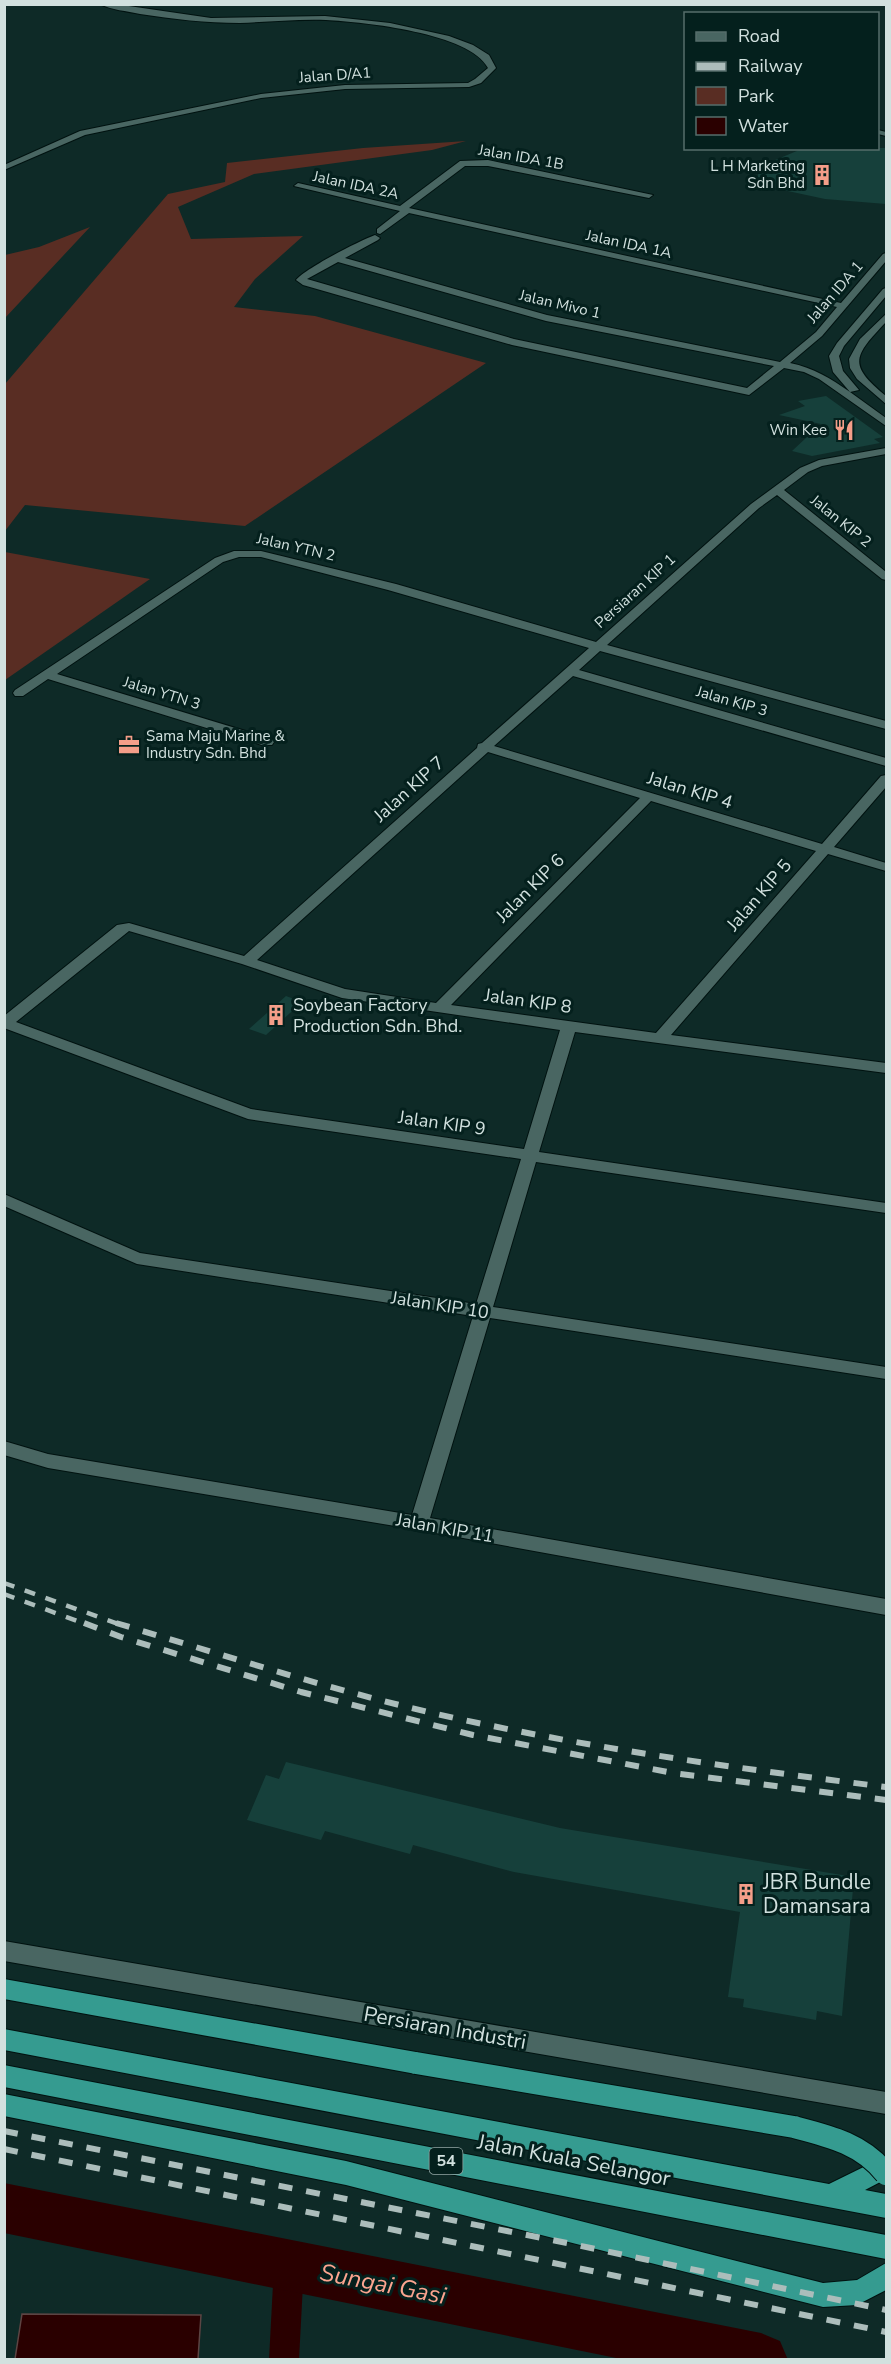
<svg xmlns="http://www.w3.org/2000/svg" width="891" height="2364" viewBox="0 0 891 2364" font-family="'Nunito Sans',sans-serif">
	<rect width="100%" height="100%" fill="#0e2a27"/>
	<g fill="#592d23">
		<polygon points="466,141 432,150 254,174 178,207 191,239 303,236 255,279 234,307 315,316 486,363 245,526 25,505 5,531 5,384 168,194 225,182 227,163 363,148"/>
		<polygon points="90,227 5,318 5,255 39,247"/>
		<polygon points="5,552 150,579 5,680"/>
	</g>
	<polygon fill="#2a0000" stroke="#5c4443" stroke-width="1.5" points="22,2314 201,2315 198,2359 15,2359"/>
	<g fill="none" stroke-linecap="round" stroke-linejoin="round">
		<polygon fill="#2a0000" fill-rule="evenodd" points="289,2251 299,2255 304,2265 299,2360 269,2360 274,2265 279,2255"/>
		<polygon fill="#2a0000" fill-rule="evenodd" points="4,2183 761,2333 780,2341 788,2360 626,2360 4,2233"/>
	</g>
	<g fill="#16403b">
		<polygon points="804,148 886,148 886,204 825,199 755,184 761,166"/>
		<polygon points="826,396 883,437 874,439 880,443 812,456 792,451 821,424 779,415 805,406 798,401"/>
		<polygon points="286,996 302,1002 266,1035 249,1029"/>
		<polygon points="286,1762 560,1828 854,1877 842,2016 817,2011 816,2020 743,2007 744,1999 728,1997 740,1912 514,1872 413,1845 410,1854 325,1831 321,1840 247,1820 266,1775 279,1779"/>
	</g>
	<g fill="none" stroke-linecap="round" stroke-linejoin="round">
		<defs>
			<g id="minor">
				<path d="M100,4H115L211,18L325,16L390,23L449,36L473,45L489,55L496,68L481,83L469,87L345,89L261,98L85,135L4,170V165L80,131L261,94L345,85L468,83L475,79L488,68C470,33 364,22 326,20C297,19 268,22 240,23C206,23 173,19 140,14C127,11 111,10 100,4Z"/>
				<polygon points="878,130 886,132 886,136 878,134"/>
				<path d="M488,160L653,195L649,198L488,166H465L409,208L841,303L883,254L886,253V261L822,336L790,363C814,368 830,378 850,392L833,372L829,356L837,343L883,289L886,288V296L844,346L839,356L843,371L859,390L850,392L886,418V426L819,379L804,372L784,368L749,395L512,345L303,285L296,280C306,268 359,241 375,235L380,238L378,240L345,258L547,315L780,362L816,332L837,307L409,213L380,234L377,233V229L400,211L294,186L298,183L400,206L460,161ZM338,262L546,321L774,366L747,388L514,339L307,279Z"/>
				<path d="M886,314V322C854,356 847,364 886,396V404L857,379L850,368L849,359L860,339Z"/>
				<path d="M886,448V454L822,466L808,472L784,490L886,572V580L882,579L777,495L759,508L607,645L886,721V729L600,651L579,670L886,758V766L573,676L494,746L822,844L881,776L886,775V787L834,847L886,863V871L828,854L671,1035L886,1063V1073L575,1032L539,1152L886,1203V1213L536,1162L493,1307L886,1367V1379L490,1318L430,1518L886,1599V1615L419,1530L48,1468L4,1455V1441L48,1454L412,1515L473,1316L137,1264L4,1206V1194L140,1253L476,1304L521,1159L248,1119L4,1028V1016L117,925L129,923L244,956L477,748L478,744L482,743L589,648L388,590L261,557H239L223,562L57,674L272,739L274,742L272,745H262L48,679L23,696H15L13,693L15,690L215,558L234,551H261L396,584L596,642L751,504L800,468L819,460ZM488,752L640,798L436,1003L345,989L257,960ZM651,801L816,851L656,1033L451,1005ZM129,931L242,964L342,998L560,1030L524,1149L251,1109L16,1022Z"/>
			</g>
			<polygon id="tertiary" points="4,1941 886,2092 886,2114 4,1961"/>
			<g id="trunk">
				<polygon points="4,1979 416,2052 424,2055 428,2063 424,2071 416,2074 4,1999"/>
				<polygon points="4,2029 829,2184 886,2156 886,2179 865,2190 886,2194 886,2218 4,2050"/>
				<polygon points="4,2065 886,2235 886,2259 4,2087"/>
				<polygon points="4,2094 346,2161 823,2283 857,2280 886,2263 886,2290 857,2305 823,2307 346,2185 4,2116"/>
			</g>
		</defs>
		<use href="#minor" stroke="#001210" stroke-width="2"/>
		<use href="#tertiary" stroke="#001210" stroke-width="2"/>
		<use href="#trunk" stroke="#001210" stroke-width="2"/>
		<use href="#minor" fill="#496662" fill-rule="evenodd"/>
		<use href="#tertiary" fill="#496662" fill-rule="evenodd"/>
		<use href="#trunk" fill="#359b90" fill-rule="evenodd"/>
		<g stroke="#acbdbb" stroke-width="4.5" stroke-dasharray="11 11" stroke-linecap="butt">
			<polyline points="4,1583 121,1625"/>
			<polyline points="4,1594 88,1625"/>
		</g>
		<g stroke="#acbdbb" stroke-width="6" stroke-dasharray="14 14" stroke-linecap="butt">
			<polyline points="84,1623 121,1637 301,1692 473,1735 673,1773 886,1800"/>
			<path d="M116,1623C237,1659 359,1699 483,1724C616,1752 751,1770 886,1787"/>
			<polyline points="4,2131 572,2244 886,2310"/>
			<polyline points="4,2149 886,2332"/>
		</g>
		<defs>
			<path id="trunk-bridge" d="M416,2063L794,2127C829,2136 863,2144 886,2174"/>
		</defs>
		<use href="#trunk-bridge" stroke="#001210" stroke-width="24" stroke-linecap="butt"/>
		<use href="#trunk-bridge" stroke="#359b90" stroke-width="22"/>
	</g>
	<defs>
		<symbol id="building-bare" viewBox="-9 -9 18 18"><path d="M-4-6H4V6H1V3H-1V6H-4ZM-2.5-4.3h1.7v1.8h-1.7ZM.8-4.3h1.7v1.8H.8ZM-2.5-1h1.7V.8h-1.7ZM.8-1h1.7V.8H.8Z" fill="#f49e89" stroke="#04201d" stroke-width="2.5" paint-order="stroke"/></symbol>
		<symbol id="restaurant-bare" viewBox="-9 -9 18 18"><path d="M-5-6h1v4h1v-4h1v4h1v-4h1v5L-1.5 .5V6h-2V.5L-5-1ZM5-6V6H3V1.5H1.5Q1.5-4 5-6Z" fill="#f49e89" stroke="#04201d" stroke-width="2.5" paint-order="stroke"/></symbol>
		<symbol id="office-bare" viewBox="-9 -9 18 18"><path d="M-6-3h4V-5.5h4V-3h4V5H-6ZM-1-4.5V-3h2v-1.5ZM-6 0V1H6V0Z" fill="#f49e89" stroke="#04201d" stroke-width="2.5" paint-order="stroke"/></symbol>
	</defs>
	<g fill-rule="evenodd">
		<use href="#building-bare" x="807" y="160" width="30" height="30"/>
		<use href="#restaurant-bare" x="829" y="415" width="30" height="30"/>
		<use href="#office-bare" x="114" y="730" width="30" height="30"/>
		<use href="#building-bare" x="261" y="1000" width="30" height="30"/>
		<use href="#building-bare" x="731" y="1879" width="30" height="30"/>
	</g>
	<g text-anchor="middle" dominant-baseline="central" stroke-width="6" stroke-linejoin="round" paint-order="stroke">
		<g font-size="15" fill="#d2e1df" stroke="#04201d">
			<text transform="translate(335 75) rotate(-4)">Jalan D/A1</text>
			<text transform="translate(521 157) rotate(10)">Jalan IDA 1B</text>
			<text transform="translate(356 185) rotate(12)">Jalan IDA 2A</text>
			<text transform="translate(629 244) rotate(12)">Jalan IDA 1A</text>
			<text transform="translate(835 292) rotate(-49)">Jalan IDA 1</text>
			<text transform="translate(560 304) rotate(13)">Jalan Mivo 1</text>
			<text transform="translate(841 521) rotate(39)">Jalan KIP 2</text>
			<text transform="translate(296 547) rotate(13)">Jalan YTN 2</text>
			<text transform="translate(635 591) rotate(-42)">Persiaran KIP 1</text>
			<text transform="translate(162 693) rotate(17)">Jalan YTN 3</text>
			<text transform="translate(732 701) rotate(16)">Jalan KIP 3</text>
		</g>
		<g font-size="15" fill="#d2e1df" stroke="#04201d" text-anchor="end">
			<text x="805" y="166">L H Marketing<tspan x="805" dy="17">Sdn Bhd</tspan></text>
			<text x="827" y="430">Win Kee</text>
			<text x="146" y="736" text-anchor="start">Sama Maju Marine &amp;<tspan x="146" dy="17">Industry Sdn. Bhd</tspan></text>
		</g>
		<rect fill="#04201d" stroke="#94a7a5" stroke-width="1.5" x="429.5" y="2148" width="33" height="26" rx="4.5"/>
		<g font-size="16" font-weight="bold" fill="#d2e1df">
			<text x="446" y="2161">54</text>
		</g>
		<g font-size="18" fill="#d2e1df" stroke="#04201d">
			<text transform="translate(409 789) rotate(-42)">Jalan KIP 7</text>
			<text transform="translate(690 790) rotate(17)">Jalan KIP 4</text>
			<text transform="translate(530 888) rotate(-45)">Jalan KIP 6</text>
			<text transform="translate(759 895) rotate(-49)">Jalan KIP 5</text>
			<text transform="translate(528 1001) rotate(8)">Jalan KIP 8</text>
			<text transform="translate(442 1123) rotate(8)">Jalan KIP 9</text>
			<text transform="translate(440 1305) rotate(9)">Jalan KIP 10</text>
			<text transform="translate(445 1528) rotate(10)">Jalan KIP 11</text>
		</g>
		<g font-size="18" fill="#d2e1df" stroke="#04201d" text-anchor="start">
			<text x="293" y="1005">Soybean Factory<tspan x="293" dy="21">Production Sdn. Bhd.</tspan></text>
		</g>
		<g font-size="21" fill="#d2e1df" stroke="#04201d" text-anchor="start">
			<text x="763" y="1882">JBR Bundle<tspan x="763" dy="24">Damansara</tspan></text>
		</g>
		<g font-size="21" fill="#d2e1df" stroke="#04201d">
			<text transform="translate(445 2028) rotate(10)">Persiaran Industri</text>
			<text transform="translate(574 2160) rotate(11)">Jalan Kuala Selangor</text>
		</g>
		<g font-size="24" font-style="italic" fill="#fca590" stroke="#04201d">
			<text transform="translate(383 2284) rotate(11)">Sungai Gasi</text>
		</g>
	</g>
	<rect width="891" height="2364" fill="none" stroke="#d2e1df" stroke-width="12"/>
	<rect x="684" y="12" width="195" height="138" fill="#04201d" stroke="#566d6b" stroke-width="1.5"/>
	<rect x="696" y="32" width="30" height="9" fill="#496662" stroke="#566d6b" stroke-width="1.5"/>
	<text x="738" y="42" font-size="18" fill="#d2e1df">Road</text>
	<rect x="696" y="62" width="30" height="9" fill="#acbdbb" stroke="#566d6b" stroke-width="1.5"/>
	<text x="738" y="72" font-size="18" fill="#d2e1df">Railway</text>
	<rect x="696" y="87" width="30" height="18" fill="#592d23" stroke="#566d6b" stroke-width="1.5"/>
	<text x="738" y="102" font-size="18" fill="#d2e1df">Park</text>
	<rect x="696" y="117" width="30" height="18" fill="#2a0000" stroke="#566d6b" stroke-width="1.5"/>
	<text x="738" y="132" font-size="18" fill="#d2e1df">Water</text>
</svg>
